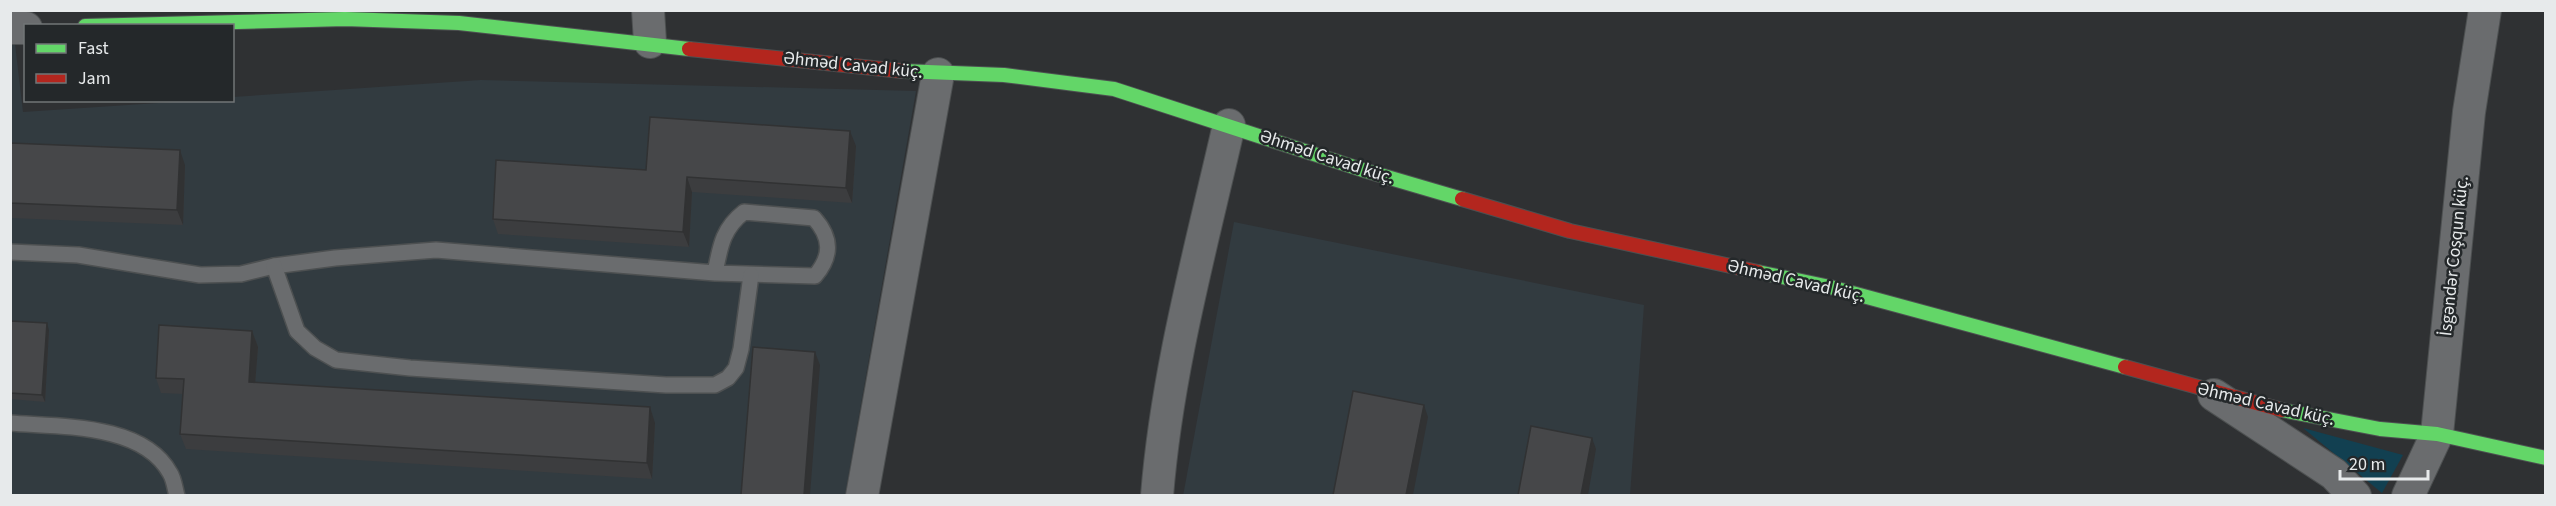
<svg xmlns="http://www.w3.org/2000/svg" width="2556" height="506" viewBox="0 0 2556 506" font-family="'Source Sans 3',sans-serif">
	<rect width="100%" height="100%" fill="#2f3133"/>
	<g fill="#323b40">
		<polygon points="11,44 15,44 23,112 188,101 232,100 233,97 481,80 916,91 845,495 11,496"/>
		<polygon points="1234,222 1644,305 1630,495 1183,496"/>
	</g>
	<polygon fill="#124051" points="2303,428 2403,455 2382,493"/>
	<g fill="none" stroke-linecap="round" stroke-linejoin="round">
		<defs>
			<g id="lane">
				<path d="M10,252L78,255L200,275L241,274L274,266L335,258L436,250L715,273L815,276C832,256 832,238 814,218L744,212C722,229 720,248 715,273"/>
				<polyline points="274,266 297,331 315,348 336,360 410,368 666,385 715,385 728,378 736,368 741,349 751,275"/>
				<path d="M10,423C59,427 143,423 170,473C174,479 175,489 177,496"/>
			</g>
			<g id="street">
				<polyline points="648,10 650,42"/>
				<polyline points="10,28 26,28"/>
				<polyline points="2214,395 2334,474 2355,496"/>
				<polyline points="862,496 938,74"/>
				<path d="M1157,496C1167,370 1201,248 1229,125"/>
				<polyline points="2408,496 2437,434 2469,112 2485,10"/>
			</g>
			<g id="fast">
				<polyline points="85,26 345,19 459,23 689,49"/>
				<polyline points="902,71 1004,75 1114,89 1363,170 1462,199"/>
				<polyline points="1758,272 1830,287 2125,367"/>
				<polyline points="2282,410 2380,429 2437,434 2546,458"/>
			</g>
			<g id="jam">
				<polyline points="689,49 902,71"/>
				<polyline points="1462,199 1570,231 1758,272"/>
				<polyline points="2125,367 2282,410"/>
			</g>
		</defs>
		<use href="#lane" stroke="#4d5051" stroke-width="18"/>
		<use href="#street" stroke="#4d5051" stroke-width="34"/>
		<use href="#fast" stroke="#4d5051" stroke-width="16"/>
		<use href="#jam" stroke="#4d5051" stroke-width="16"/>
		<use href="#lane" stroke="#6a6c6e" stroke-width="15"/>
		<use href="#street" stroke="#6a6c6e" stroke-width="32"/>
		<use href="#fast" stroke="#63d668" stroke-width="14"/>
		<use href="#jam" stroke="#b3261e" stroke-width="14"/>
	</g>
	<g fill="#3c3d3f">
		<polygon points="10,143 185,165 183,225 10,218"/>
		<polygon points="856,146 852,203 692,192 689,247 498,234 493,219 646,170"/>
		<polygon points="10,321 49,330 45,402 10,399"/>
		<polygon points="252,331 258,347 255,382 655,423 652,479 186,449 180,434 183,394 161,393 156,378"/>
	</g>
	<g fill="#313233">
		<polygon points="850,131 856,146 852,203 846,188"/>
		<polygon points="180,150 185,165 183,225 177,210"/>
		<polygon points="687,177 692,192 689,247 683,232"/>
		<polygon points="47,323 49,330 45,402 42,395"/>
		<polygon points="252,331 258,347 254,397 249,382"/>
		<polygon points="815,352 820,365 810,495 804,495"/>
		<polygon points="1424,405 1428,417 1413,495 1406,495"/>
		<polygon points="650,407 655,423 652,479 647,463"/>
		<polygon points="1592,438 1596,449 1588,495 1581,495"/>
	</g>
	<g fill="#464749" stroke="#313233" stroke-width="1.5">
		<polygon points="650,117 850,131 846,188 687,177 683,232 493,219 496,160 646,170"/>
		<polygon points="10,143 180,150 177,210 10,203"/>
		<polygon points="10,321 47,323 42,395 10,393"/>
		<polygon points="159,325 252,331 249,382 650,407 647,463 180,434 184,379 156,378"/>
		<polygon points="753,347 815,352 804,495 741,495"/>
		<polygon points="1353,391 1424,405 1406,495 1333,495"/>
		<polygon points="1531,426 1592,438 1581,495 1518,495"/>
	</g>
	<g text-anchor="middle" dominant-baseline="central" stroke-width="5" stroke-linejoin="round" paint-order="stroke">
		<g font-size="18" fill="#e7eaeb" stroke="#24282a">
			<text transform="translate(853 65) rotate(6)">Əhməd Cavad küç.</text>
			<text transform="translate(1327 157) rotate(18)">Əhməd Cavad küç.</text>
			<text transform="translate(2454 256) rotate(-84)">İsgəndər Coşqun küç.</text>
			<text transform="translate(1796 281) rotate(13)">Əhməd Cavad küç.</text>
			<text transform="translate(2266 404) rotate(13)">Əhməd Cavad küç.</text>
		</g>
	</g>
	<rect width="2556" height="506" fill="none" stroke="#e7eaeb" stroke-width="24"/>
	<rect x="24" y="24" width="210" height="78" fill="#24282a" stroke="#727677" stroke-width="1.5"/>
	<rect x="36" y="44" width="30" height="9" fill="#63d668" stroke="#727677" stroke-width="1.5"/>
	<text x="78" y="54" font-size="18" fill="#e7eaeb">Fast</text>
	<rect x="36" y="74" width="30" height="9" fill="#b3261e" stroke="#727677" stroke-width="1.5"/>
	<text x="78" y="84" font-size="18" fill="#e7eaeb">Jam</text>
	<path d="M2340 470v9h88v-9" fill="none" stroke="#e7eaeb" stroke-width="3"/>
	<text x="2349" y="470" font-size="18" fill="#e7eaeb" stroke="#24282a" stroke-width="4.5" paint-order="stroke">20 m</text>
</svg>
